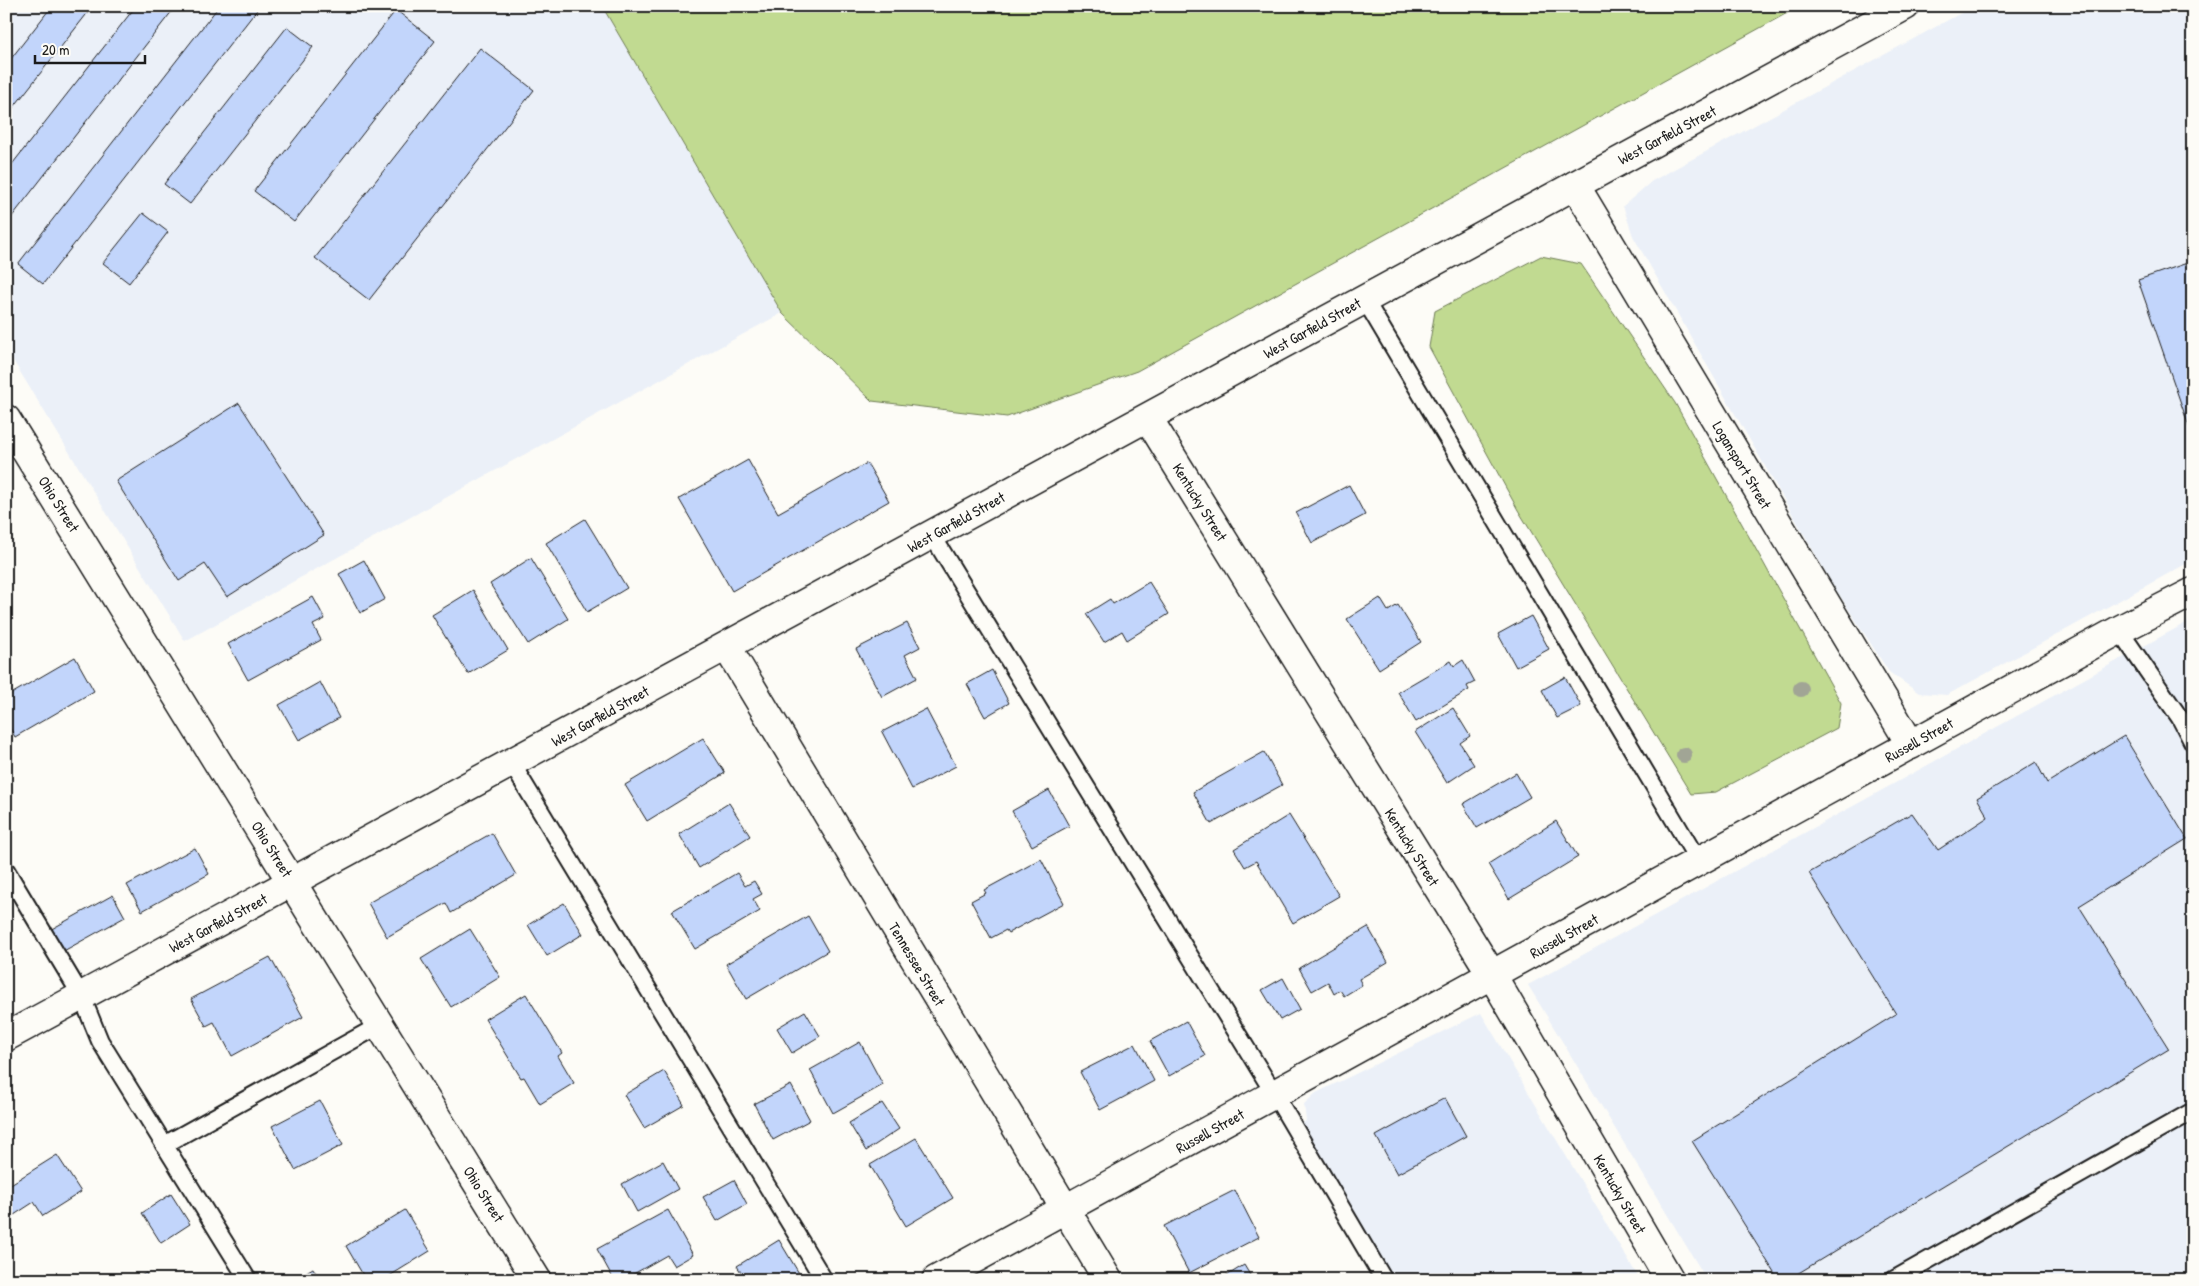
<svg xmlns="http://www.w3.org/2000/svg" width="2199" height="1286" viewBox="0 0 2199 1286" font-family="'Patrick Hand',sans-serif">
	<rect width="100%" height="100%" fill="#fdfcf7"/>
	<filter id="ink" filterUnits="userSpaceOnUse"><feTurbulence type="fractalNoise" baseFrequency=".02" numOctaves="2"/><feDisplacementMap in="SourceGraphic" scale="10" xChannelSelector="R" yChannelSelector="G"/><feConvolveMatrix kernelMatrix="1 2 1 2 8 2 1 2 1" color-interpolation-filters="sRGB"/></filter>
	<g filter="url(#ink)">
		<g fill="#ebf0f8">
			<polygon points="6,6 602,6 782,313 185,641 6,349"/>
			<polygon points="1974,6 2193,6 2193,560 1947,695 1919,693 1889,672 1833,585 1633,236 1623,206 1652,181"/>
			<polygon points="2193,619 2193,1280 1707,1280 1528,985"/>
			<polygon points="1481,1013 1640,1280 1381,1280 1288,1131 1306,1121 1304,1104 1316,1093"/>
		</g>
		<g fill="#c1da91" stroke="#6e7b56">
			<polygon points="602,6 1800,6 1137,371 1007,417 872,401 782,313"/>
			<polygon points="1541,256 1581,264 1675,403 1841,703 1837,728 1716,792 1691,794 1518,510 1429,347 1435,311"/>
		</g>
		<g fill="#c2d5fb" stroke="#1c1c1c">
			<polygon points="52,6 93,6 6,117 6,65"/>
			<polygon points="136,6 176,6 7,223 6,172"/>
			<polygon points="219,6 260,6 43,284 18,264"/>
			<polygon points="396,10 435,41 294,222 254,191"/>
			<polygon points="287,27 313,47 190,204 164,184"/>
			<polygon points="480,48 534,90 369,300 315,258"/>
			<polygon points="143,213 168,232 129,283 103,263"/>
			<polygon points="2193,261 2193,438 2138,280"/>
			<polygon points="239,403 324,535 227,597 205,564 179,581 116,481"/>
			<polygon points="748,460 778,513 867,463 889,501 732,591 679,499"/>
			<polygon points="1349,485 1365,515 1312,543 1296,513"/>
			<polygon points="585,519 627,588 587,612 546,543"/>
			<polygon points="531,558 568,619 528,644 490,584"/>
			<polygon points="364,560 385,599 360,613 339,574"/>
			<polygon points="1149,582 1169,614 1127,640 1122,631 1104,642 1086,614 1110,599 1113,604"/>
			<polygon points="473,590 508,650 468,674 432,615"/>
			<polygon points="313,597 325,619 313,625 321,640 248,680 228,644"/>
			<polygon points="1380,598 1388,611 1398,605 1421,642 1379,669 1347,619"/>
			<polygon points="1531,616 1549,649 1516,667 1498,634"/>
			<polygon points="907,623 920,647 905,655 917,678 882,697 856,649"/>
			<polygon points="75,657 94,691 15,737 6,721 6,697"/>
			<polygon points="1463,660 1475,682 1467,686 1469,690 1416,722 1398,692 1451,661 1454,666"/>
			<polygon points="992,670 1009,703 985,717 967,684"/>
			<polygon points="1565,677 1581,706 1557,718 1542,690"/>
			<polygon points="320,682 339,718 299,740 279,705"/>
			<polygon points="1453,708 1470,736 1460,743 1474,765 1447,783 1415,732"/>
			<polygon points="926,709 956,766 912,789 882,732"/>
			<polygon points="2124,736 2187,839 2079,906 2169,1049 1787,1280 1779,1280 1692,1141 1896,1014 1809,873 1912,813 1938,850 1988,817 1977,798 2036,762 2047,783"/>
			<polygon points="703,738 725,773 647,821 625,785"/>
			<polygon points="1264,752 1282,785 1211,824 1193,792"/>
			<polygon points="1516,773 1530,797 1477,828 1463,804"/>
			<polygon points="1049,790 1069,826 1032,846 1012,811"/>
			<polygon points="729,803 750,836 699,868 679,834"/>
			<polygon points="1289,815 1339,896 1293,923 1256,861 1245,867 1234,849"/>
			<polygon points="1556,821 1578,857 1509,899 1488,864"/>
			<polygon points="492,833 516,875 451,913 446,903 387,937 368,903"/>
			<polygon points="195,848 209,874 142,911 127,885"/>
			<polygon points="1041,859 1064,903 1008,933 1006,930 991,938 971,901 986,893 984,890"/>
			<polygon points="737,873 745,886 754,881 762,894 753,899 760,911 695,949 672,911"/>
			<polygon points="113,895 125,917 60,953 48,931"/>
			<polygon points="564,903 583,934 547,956 528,925"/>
			<polygon points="808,916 828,951 746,999 726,964"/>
			<polygon points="1368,927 1388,962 1359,979 1362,985 1344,996 1340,990 1334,994 1328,982 1312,991 1299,968"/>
			<polygon points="470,929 500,977 451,1007 421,959"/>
			<polygon points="270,957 303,1017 232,1056 214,1022 206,1026 191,999"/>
			<polygon points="1283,978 1300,1009 1280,1020 1262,990"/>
			<polygon points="526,994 562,1053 558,1056 574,1083 540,1104 524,1077 521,1078 485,1019"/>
			<polygon points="805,1011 820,1036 792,1053 777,1028"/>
			<polygon points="1186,1021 1205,1056 1169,1076 1150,1041"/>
			<polygon points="860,1042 883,1085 833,1113 810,1070"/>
			<polygon points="1135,1044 1154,1081 1100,1110 1080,1072"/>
			<polygon points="664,1071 684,1105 644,1128 624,1095"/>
			<polygon points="791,1085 810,1120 773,1140 754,1104"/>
			<polygon points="1445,1098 1466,1136 1397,1174 1376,1136"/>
			<polygon points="320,1101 343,1145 295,1170 272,1126"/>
			<polygon points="882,1103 899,1129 866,1151 849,1123"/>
			<polygon points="916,1138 953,1198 906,1226 870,1165"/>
			<polygon points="57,1155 81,1192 43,1216 34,1202 14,1215 6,1202 6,1187"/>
			<polygon points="663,1161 678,1189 637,1212 622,1184"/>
			<polygon points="734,1180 747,1204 717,1221 703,1197"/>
			<polygon points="1235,1190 1259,1237 1189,1273 1164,1226"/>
			<polygon points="171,1194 190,1224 161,1243 142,1213"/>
			<polygon points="405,1210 430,1251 383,1280 366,1280 346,1246"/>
			<polygon points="668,1210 693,1255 674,1266 667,1255 623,1280 614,1280 597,1249"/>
			<polygon points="779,1240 803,1280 769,1280 765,1273 754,1280 746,1280 737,1266"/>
			<polygon points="1244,1265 1253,1280 1220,1280"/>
			<polygon points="313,1268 320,1280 293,1280"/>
			<polygon points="146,1273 149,1280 134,1280"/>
			<polygon points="721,1273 724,1280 710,1280"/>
		</g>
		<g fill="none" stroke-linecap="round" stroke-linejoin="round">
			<defs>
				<g id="lane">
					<polyline points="1365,300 1699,862"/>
					<polyline points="932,535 1275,1095 1384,1280"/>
					<polyline points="2119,630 2180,718 2193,743"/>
					<polyline points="512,764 824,1280"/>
					<polyline points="6,870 82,997 100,1041 248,1280"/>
					<polyline points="164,1145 380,1025"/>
					<polyline points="1893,1280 2193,1111"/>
				</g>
				<g id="street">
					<polyline points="1575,185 1911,745"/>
					<polyline points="1148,418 1492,975 1670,1280"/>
					<polyline points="727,647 1108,1280"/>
					<polyline points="6,1037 1905,6"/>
					<polyline points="936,1280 2119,630 2193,592"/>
				</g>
				<polyline id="secondary" points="6,419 537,1280"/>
			</defs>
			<use href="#lane" stroke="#1c1c1c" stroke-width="20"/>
			<use href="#street" stroke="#1c1c1c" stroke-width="31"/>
			<use href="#secondary" stroke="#1c1c1c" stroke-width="31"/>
			<use href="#lane" stroke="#fdfcf7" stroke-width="16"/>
			<use href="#street" stroke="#fdfcf7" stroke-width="28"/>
			<use href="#secondary" stroke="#fdfcf7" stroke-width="28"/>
		</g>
		<g fill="#a1a595">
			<circle cx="1801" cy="689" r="8"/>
			<circle cx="1684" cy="755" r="8"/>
		</g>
	</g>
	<g text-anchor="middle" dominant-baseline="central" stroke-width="4" stroke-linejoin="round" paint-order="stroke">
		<g font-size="15" fill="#1c1c1c" stroke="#fdfcf7">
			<text transform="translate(1667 135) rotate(-28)">West Garfield Street</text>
			<text transform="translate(1312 328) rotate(-29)">West Garfield Street</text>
			<text transform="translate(1742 465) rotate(59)">Logansport Street</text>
			<text transform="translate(1200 502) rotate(58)">Kentucky Street</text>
			<text transform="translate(59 504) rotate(58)">Ohio Street</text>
			<text transform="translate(956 522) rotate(-29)">West Garfield Street</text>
			<text transform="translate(600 716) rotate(-29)">West Garfield Street</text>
			<text transform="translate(1919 740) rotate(-29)">Russell Street</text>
			<text transform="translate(1412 847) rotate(58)">Kentucky Street</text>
			<text transform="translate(272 849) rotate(58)">Ohio Street</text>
			<text transform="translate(218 923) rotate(-28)">West Garfield Street</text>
			<text transform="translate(1564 936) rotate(-29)">Russell Street</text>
			<text transform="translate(917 964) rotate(59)">Tennessee Street</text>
			<text transform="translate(1210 1131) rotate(-29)">Russell Street</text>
			<text transform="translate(484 1194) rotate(58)">Ohio Street</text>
			<text transform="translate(1620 1194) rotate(60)">Kentucky Street</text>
		</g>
	</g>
	<rect width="2199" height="1286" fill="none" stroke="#fdfcf7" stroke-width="25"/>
	<rect x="12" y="12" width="2174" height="1261" fill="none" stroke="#1c1c1c" stroke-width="2" filter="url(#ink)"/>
	<path d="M35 55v8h110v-8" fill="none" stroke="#1c1c1c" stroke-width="2.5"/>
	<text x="42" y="55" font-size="15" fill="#1c1c1c" stroke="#fdfcf7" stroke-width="4" paint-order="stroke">20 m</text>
</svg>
